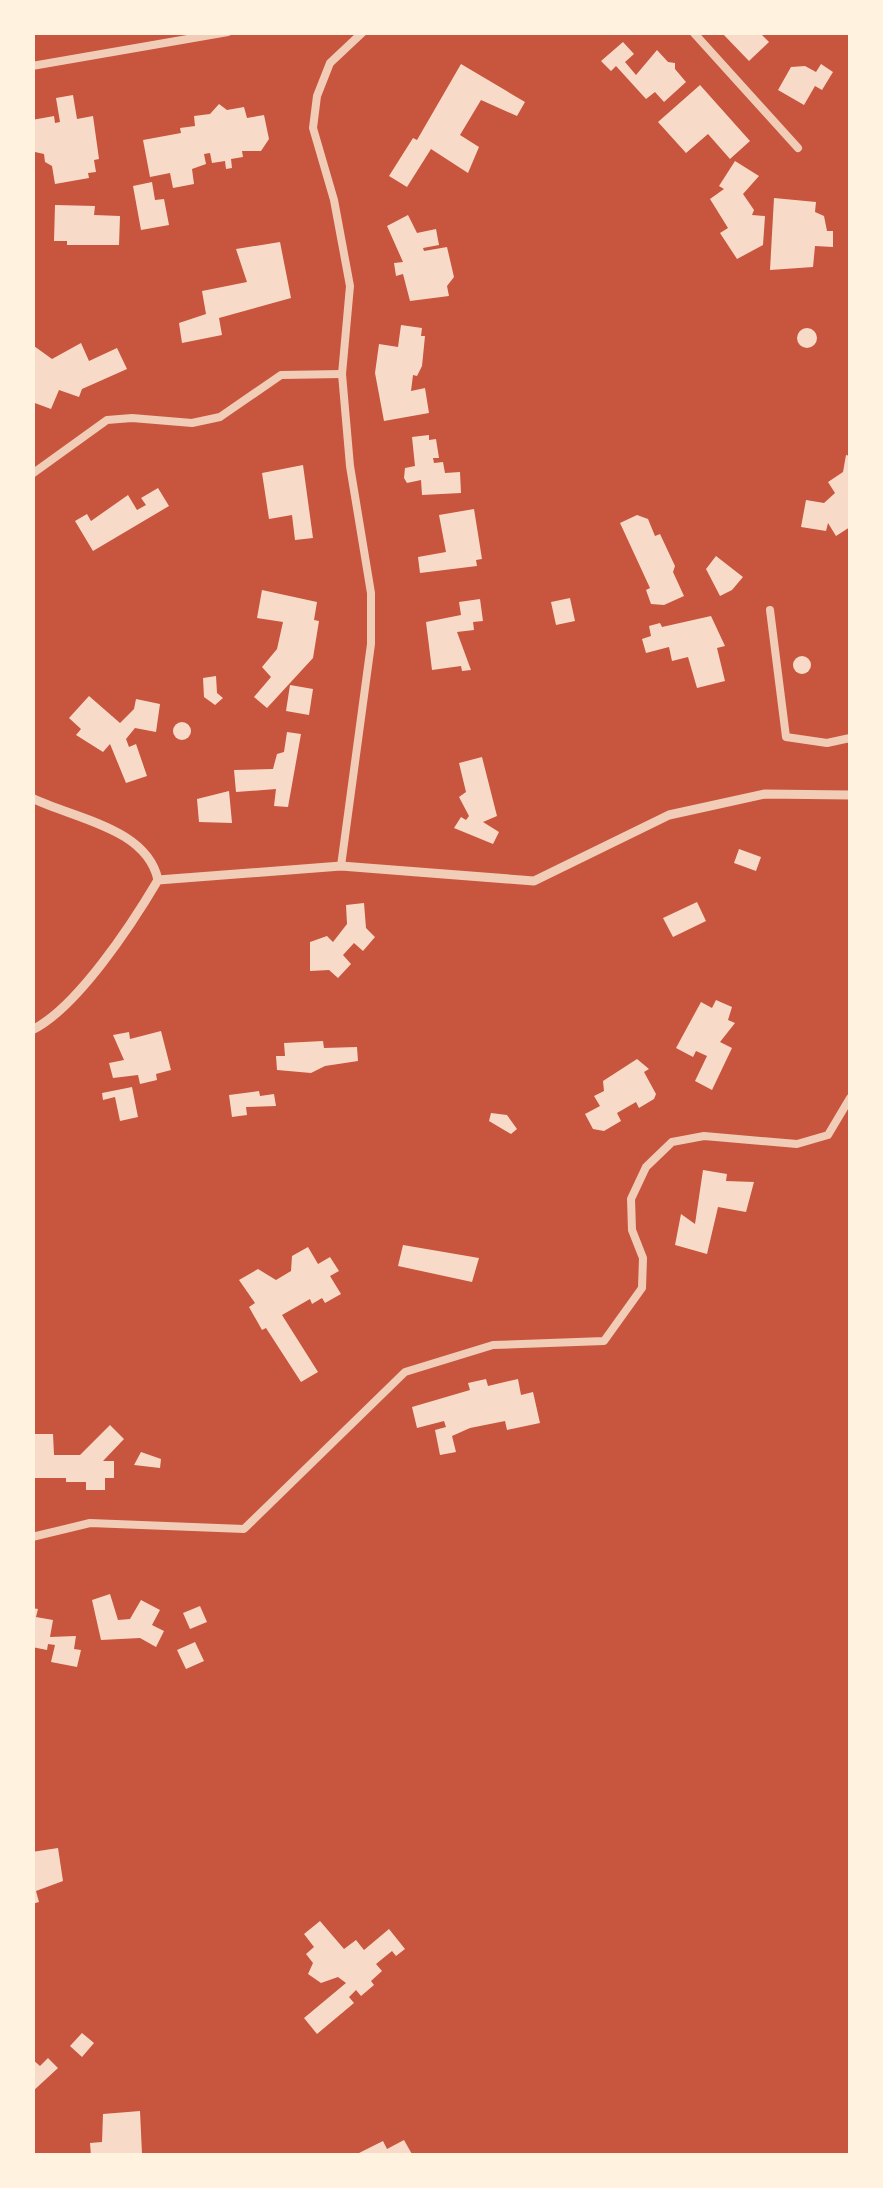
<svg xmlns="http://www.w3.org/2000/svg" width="883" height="2188" viewBox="0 0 883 2188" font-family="Karla,sans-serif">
	<rect width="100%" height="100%" fill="#c8553d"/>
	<g fill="#f7dbc8">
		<polygon points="721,32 759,32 769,42 749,61"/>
		<polygon points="623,42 634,54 625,62 636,75 657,50 668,62 675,63 675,69 686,82 664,102 655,92 646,99 616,66 611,71 601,61"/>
		<polygon points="461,64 525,102 517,116 481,100 460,135 479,147 468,173 431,149 407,187 389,176 413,138 417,140"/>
		<polygon points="821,64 833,72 822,90 815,86 804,105 778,90 791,67 805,66 816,72"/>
		<polygon points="700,85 750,141 730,159 708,134 686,153 658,122"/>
		<polygon points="73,95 77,119 93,116 99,159 94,160 96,172 88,173 89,178 55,184 52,166 45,162 44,154 35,152 32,120 54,116 55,123 60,122 56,98"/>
		<polygon points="219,104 227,110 244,107 247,118 264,115 269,139 261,151 242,151 243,157 231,159 232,168 226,169 225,161 212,163 210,153 204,154 206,164 192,169 194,184 173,188 170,173 150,177 143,140 181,133 180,128 195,126 194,116 210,114"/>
		<polygon points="735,161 759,176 743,194 754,210 752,215 765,216 763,245 737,259 720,233 728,228 710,199 724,189 719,186"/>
		<polygon points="152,182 155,200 164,199 169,225 141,230 133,186"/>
		<polygon points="774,198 816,202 815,212 824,216 827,231 833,231 833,247 815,246 813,267 770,270"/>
		<polygon points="55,205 95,206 94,215 120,216 119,245 67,245 67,241 54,241"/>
		<polygon points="408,215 417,233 436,229 439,245 423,248 424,251 447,247 454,277 447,286 449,296 410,301 403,274 396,276 394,263 403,262 387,226"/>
		<polygon points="280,242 291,298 219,318 222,335 182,343 179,323 206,314 202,291 247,282 236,249"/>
		<polygon points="401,325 422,328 421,336 425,336 422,366 417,376 413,375 411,391 425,388 429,413 384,421 375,373 379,344 398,347"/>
		<circle cx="807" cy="338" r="10"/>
		<polygon points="81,343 89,361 117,348 127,369 82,389 79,397 59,390 51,409 32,402 34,346 52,359"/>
		<polygon points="429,435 429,440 436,439 439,458 433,458 434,463 443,462 445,473 460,472 461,493 422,495 421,480 407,483 404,478 405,468 415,466 412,437"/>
		<polygon points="846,455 850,456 850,527 836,536 828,523 826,531 801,527 806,500 824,503 835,493 828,482 843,472"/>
		<polygon points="303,465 313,538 295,540 292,515 269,519 262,473"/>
		<polygon points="158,488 169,506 93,551 75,521 87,514 91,521 128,495 137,510 146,505 141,498"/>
		<polygon points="474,509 482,559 476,560 477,566 420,573 418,557 446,552 439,515"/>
		<polygon points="637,515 648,519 655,536 660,534 675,566 673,572 684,596 664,605 651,604 646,590 650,588 620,523"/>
		<polygon points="716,556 743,577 732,590 720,596 706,569"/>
		<polygon points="262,590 317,602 314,620 319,621 313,658 267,708 254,697 271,677 262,667 277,649 283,622 257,618"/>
		<polygon points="570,598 575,621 556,625 551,602"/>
		<polygon points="480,599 483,621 473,622 474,630 457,632 471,670 462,671 461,666 432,670 426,622 461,615 459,602"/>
		<polygon points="711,616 725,646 717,648 725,681 697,688 688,657 672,661 669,647 646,653 642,639 651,636 649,626 660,623 662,627"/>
		<circle cx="802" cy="665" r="9"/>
		<polygon points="216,676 217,693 223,698 215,705 204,697 203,678"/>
		<polygon points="290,685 313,689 309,715 286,711"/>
		<polygon points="89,696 120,723 134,709 136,699 160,704 156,732 135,728 126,739 129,747 136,744 147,776 126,783 110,744 103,752 76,735 81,729 69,718"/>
		<circle cx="182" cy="731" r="9"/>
		<polygon points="287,732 301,734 288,807 274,806 276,789 236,792 234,770 273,769 277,754 284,752"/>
		<polygon points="482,757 497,816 483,822 499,832 493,844 454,828 461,817 466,820 469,816 459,797 466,792 459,763"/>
		<polygon points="229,791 232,823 199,822 197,799"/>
		<polygon points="739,849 761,857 756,871 734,863"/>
		<polygon points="697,902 706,921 673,937 663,918"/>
		<polygon points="364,903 366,928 375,937 363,951 354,943 343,955 351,964 338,978 329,970 310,971 310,942 327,936 333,942 347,924 346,905"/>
		<polygon points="716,1000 732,1007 728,1020 735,1023 720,1042 732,1048 712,1090 695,1081 707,1056 696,1051 693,1057 676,1048 701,1002 712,1008"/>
		<polygon points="161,1031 171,1070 156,1074 157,1080 140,1084 138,1075 113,1078 109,1063 124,1060 113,1035 129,1032 130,1039"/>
		<polygon points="323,1041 324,1048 357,1047 358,1061 325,1066 311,1073 277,1070 276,1056 285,1056 284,1043"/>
		<polygon points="637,1059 649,1069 644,1072 656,1094 654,1099 639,1108 636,1102 617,1113 621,1121 604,1131 593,1129 585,1114 600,1106 594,1096 604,1091 603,1081"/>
		<polygon points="132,1087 138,1117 120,1121 115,1097 103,1100 102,1093"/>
		<polygon points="259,1091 260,1096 274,1094 276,1106 246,1107 247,1115 232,1117 229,1095"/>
		<polygon points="491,1113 507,1115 517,1129 511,1134 489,1121"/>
		<polygon points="703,1170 727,1174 726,1181 754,1182 746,1212 718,1207 707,1254 675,1245 681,1214 695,1224"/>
		<polygon points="403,1245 479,1258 472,1282 398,1266"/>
		<polygon points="308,1247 318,1264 330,1257 339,1271 330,1276 341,1294 325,1303 322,1298 312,1304 310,1299 282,1315 318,1372 301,1382 266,1328 262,1330 249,1307 255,1303 239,1280 258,1269 276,1280 291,1271 292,1256"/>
		<polygon points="486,1379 488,1386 518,1379 521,1395 533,1392 540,1423 507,1430 505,1421 470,1428 452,1436 456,1452 440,1455 435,1430 446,1427 444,1421 417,1428 412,1407 470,1390 468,1383"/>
		<polygon points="110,1425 124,1439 103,1461 114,1461 114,1478 105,1478 105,1490 86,1490 86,1482 66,1482 66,1478 32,1478 35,1434 53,1434 54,1455 80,1455"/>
		<polygon points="141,1452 161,1459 160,1468 134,1465"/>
		<polygon points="110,1594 118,1620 130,1619 141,1600 160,1610 152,1625 164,1631 156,1647 140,1638 101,1640 92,1600"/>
		<polygon points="200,1606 207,1622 190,1629 183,1613"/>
		<polygon points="32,1608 38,1609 36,1617 53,1620 50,1637 76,1636 74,1649 81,1650 77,1667 51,1662 55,1645 48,1644 47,1650 32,1647"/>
		<polygon points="195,1642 204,1661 186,1669 177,1650"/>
		<polygon points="58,1848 63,1881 36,1891 39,1902 32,1904 32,1852"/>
		<polygon points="320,1921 344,1949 356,1940 364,1950 389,1929 405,1949 396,1956 392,1951 376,1964 382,1971 371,1981 374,1985 361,1996 356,1990 349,1997 354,2003 317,2034 304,2018 346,1983 338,1977 321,1983 308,1974 313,1963 306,1954 314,1947 304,1934"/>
		<polygon points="82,2033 94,2043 82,2057 70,2046"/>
		<polygon points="48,2058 58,2068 32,2092 32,2059 40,2066"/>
		<polygon points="140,2111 142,2154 91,2156 90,2143 102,2142 103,2114"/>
		<polygon points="404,2140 413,2156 353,2156 383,2141 387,2149"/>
	</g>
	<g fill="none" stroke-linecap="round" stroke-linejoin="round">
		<g stroke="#f1ccb7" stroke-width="8">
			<polyline points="693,32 798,148"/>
			<polyline points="32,66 228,32"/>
			<polyline points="32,474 107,420 132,418 192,423 220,417 281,375 342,374"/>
			<polyline points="770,610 786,737 827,743 850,738"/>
			<polyline points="341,866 371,644 371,593 350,466 342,374 350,286 334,200 313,128 317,96 330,63 363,32"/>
			<polyline points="32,1537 90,1523 244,1529 405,1372 493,1345 604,1341 642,1288 643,1258 632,1230 631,1199 646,1167 672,1142 704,1136 797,1144 828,1135 850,1098"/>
		</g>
		<g stroke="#f1ccb7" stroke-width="9">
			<path d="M32,798C75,819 147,828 158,880"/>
			<path d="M32,1030C77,1008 132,924 158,880L341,866L534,881L669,815L765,794L850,795"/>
		</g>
	</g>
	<rect width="883" height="2188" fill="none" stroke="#fff3e0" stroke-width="70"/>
</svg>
